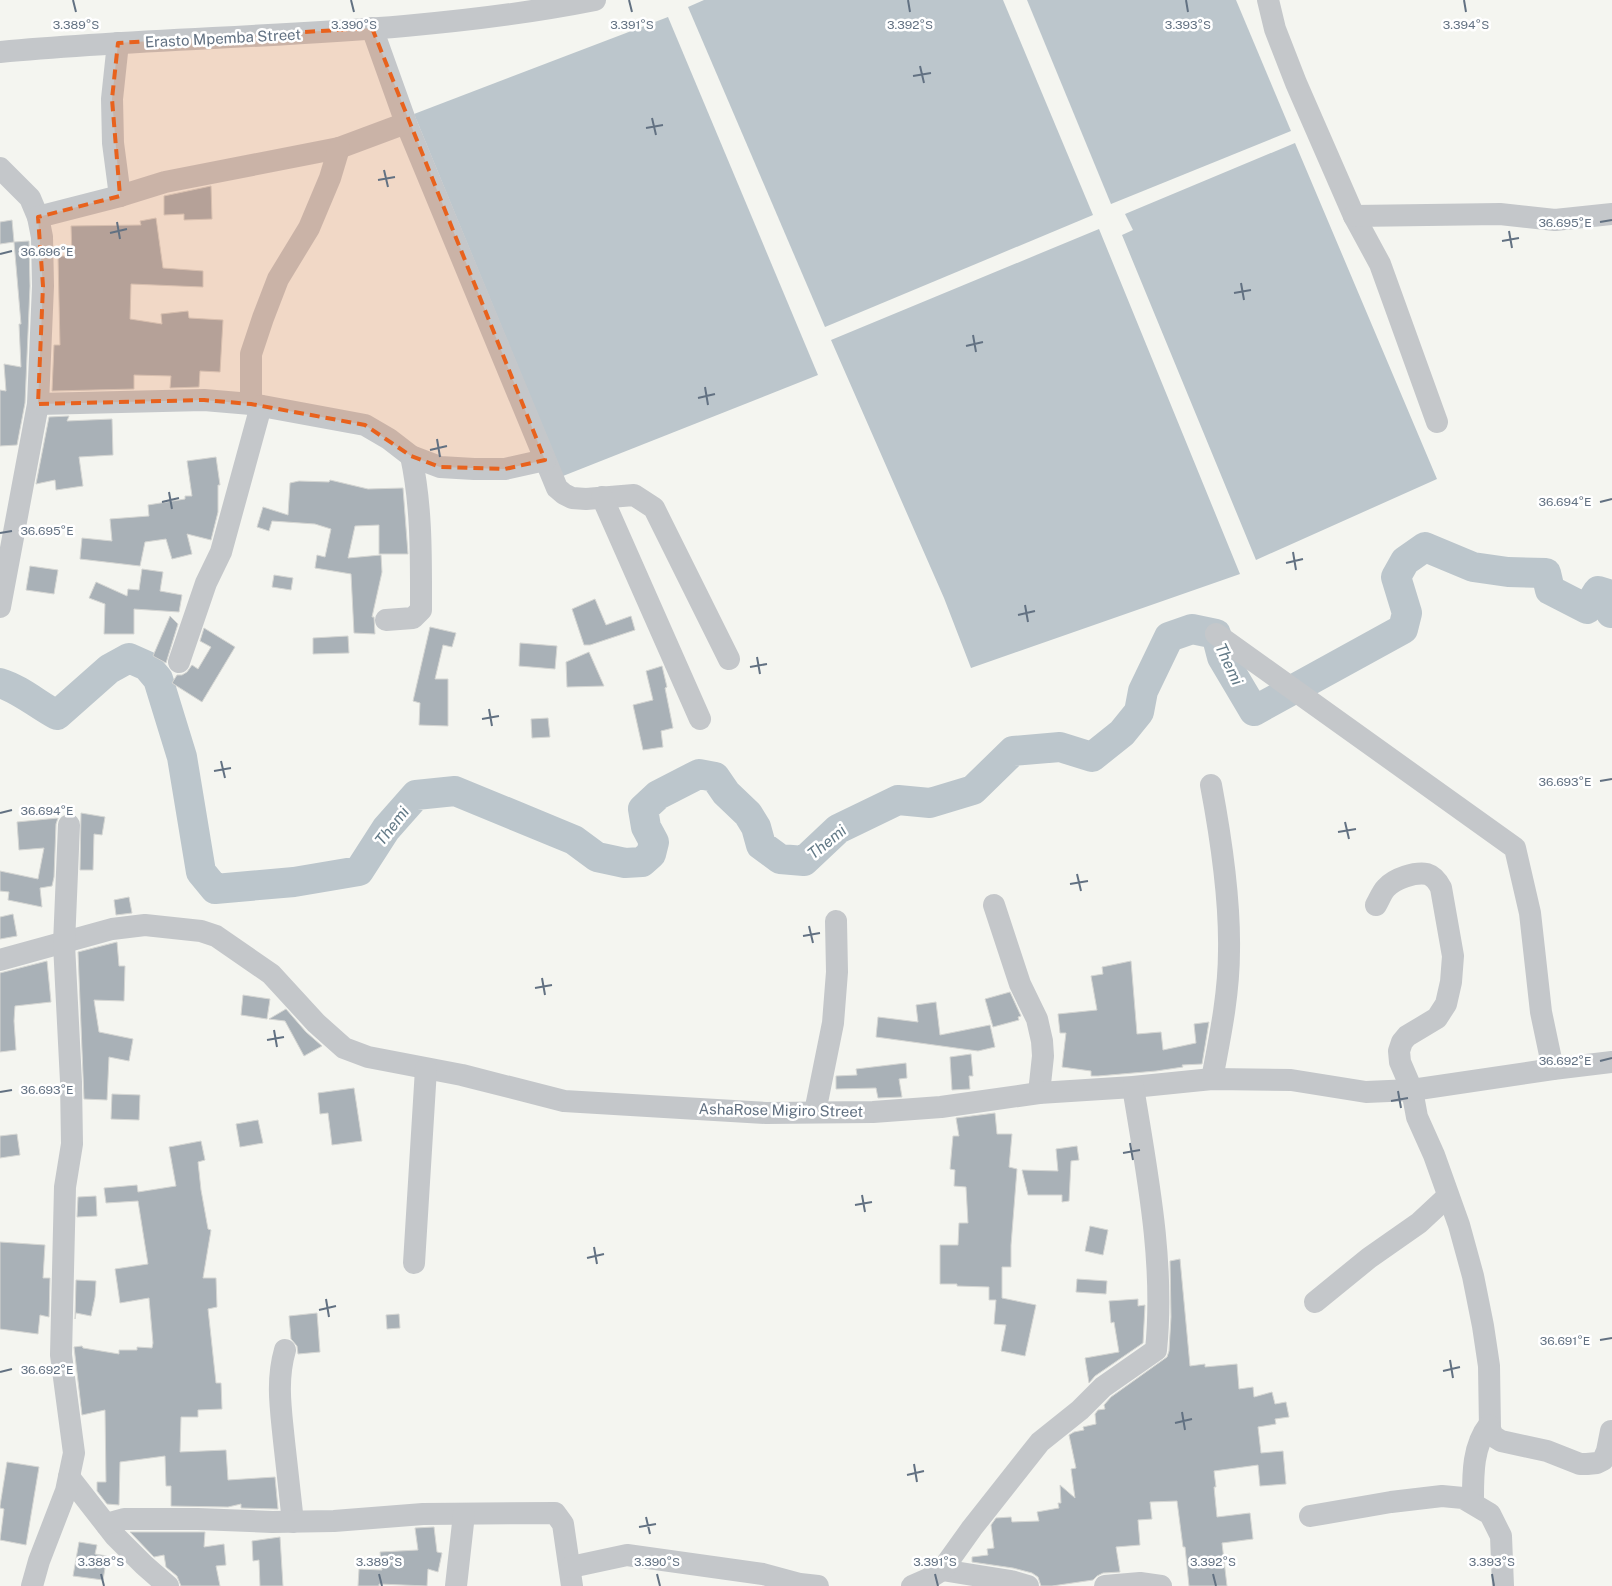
<svg xmlns="http://www.w3.org/2000/svg" width="1612" height="1586" viewBox="0 0 1612 1586" font-family="'Public Sans',sans-serif">
	<rect width="100%" height="100%" fill="#f4f5f0"/>
	<g fill="#bcc6cc">
		<polygon points="704,0 1003,0 1093,215 825,327 688,7"/>
		<polygon points="1027,0 1236,0 1291,131 1111,204"/>
		<polygon points="668,17 818,375 563,476 414,114"/>
		<polygon points="1295,143 1437,479 1256,560 1122,235 1133,230 1125,214"/>
		<polygon points="1099,229 1240,574 971,668 944,598 831,340"/>
	</g>
	<g fill="none" stroke-linecap="round" stroke-linejoin="round">
		<path stroke="#bcc6cc" stroke-width="30" d="M0,683C20,689 38,705 57,715L109,669L129,658L147,666L158,679L182,757L201,872L215,889L294,882L359,871L386,829L416,795L455,791L574,840L597,857L625,863L642,862L651,854L654,842L646,827L643,809L658,795L699,774L715,777L726,793L748,814L756,827L761,845L780,859L804,861L838,829L898,800L930,803L973,790L1013,751L1060,747L1092,757L1122,733L1139,712L1143,691L1169,637L1192,629L1216,634L1222,657L1254,711L1403,629L1407,613L1396,577L1405,561L1425,547L1473,567L1508,572L1546,573L1550,590L1587,609L1598,591L1612,595L1611,613H1612"/>
	</g>
	<g fill="#a9b1b7" stroke="#d5d6d3">
		<polygon points="211,186 212,219 184,220 184,214 164,215 164,196"/>
		<polygon points="156,218 163,268 203,271 203,287 131,284 130,319 162,324 161,314 188,311 189,318 223,320 220,372 200,371 199,387 170,388 171,376 134,375 134,389 52,391 54,345 60,345 58,256 72,256 71,226 141,225 140,221"/>
		<polygon points="12,220 14,242 0,244 0,222"/>
		<polygon points="29,241 30,286 25,403 17,445 0,446 0,390 6,391 4,364 21,367 19,324 21,324 14,242"/>
		<polygon points="69,416 67,421 112,419 113,455 79,457 83,486 56,490 55,480 36,484 49,417"/>
		<polygon points="216,457 220,485 218,485 218,512 211,540 187,534 192,554 172,559 166,539 145,542 140,566 80,559 82,538 112,541 110,519 149,516 148,505 185,499 185,496 192,496 187,461"/>
		<polygon points="330,480 368,489 403,488 408,554 379,554 379,525 355,526 348,558 381,555 382,572 372,617 374,617 375,634 354,633 351,574 315,568 317,555 325,557 331,529 315,524 272,521 269,531 257,527 263,507 288,515 290,483 299,481 329,482"/>
		<polygon points="30,566 58,570 54,594 26,590"/>
		<polygon points="142,569 163,572 160,591 182,595 179,612 134,609 134,634 104,634 105,604 89,598 96,582 127,596 128,589 139,590"/>
		<polygon points="274,575 293,578 291,590 272,587"/>
		<polygon points="595,599 606,625 631,616 635,630 590,645 584,645 572,609"/>
		<polygon points="170,616 178,624 166,663 153,656"/>
		<polygon points="430,627 456,633 452,647 443,645 435,679 448,679 448,726 419,725 420,703 413,701"/>
		<polygon points="204,628 235,647 202,702 172,683 177,675 182,675 187,672 192,665 198,669 211,647 200,641"/>
		<polygon points="348,636 349,653 313,654 313,638"/>
		<polygon points="520,643 557,646 555,669 519,666"/>
		<polygon points="589,652 604,686 567,687 566,662"/>
		<polygon points="662,666 667,687 665,688 673,728 661,731 663,747 643,750 633,705 653,700 646,671"/>
		<polygon points="548,718 550,737 532,738 531,719"/>
		<polygon points="81,813 105,817 102,835 94,834 93,870 80,870"/>
		<polygon points="58,818 56,824 54,877 52,886 40,888 42,907 8,900 9,892 0,891 0,871 38,879 44,848 19,850 17,822"/>
		<polygon points="129,897 132,913 116,915 114,900"/>
		<polygon points="13,914 17,936 0,939 0,917"/>
		<polygon points="117,942 119,966 125,966 124,1001 94,1000 99,1032 133,1039 129,1061 109,1057 107,1100 84,1099 78,952"/>
		<polygon points="47,961 51,1002 15,1006 14,1021 16,1050 0,1052 0,973"/>
		<polygon points="1131,961 1137,1034 1161,1032 1163,1050 1196,1043 1194,1024 1209,1022 1202,1064 1182,1065 1183,1067 1156,1071 1098,1076 1091,1076 1091,1071 1062,1067 1066,1033 1060,1033 1058,1014 1097,1010 1091,976 1103,974 1102,967"/>
		<polygon points="1010,992 1021,1016 1018,1017 1019,1020 993,1027 985,999"/>
		<polygon points="243,995 270,999 267,1019 241,1015"/>
		<polygon points="936,1002 940,1035 990,1025 995,1047 978,1051 876,1037 878,1017 918,1022 916,1005"/>
		<polygon points="286,1009 306,1032 322,1046 304,1056 285,1021 269,1019"/>
		<polygon points="971,1054 973,1076 969,1076 970,1089 952,1090 950,1057"/>
		<polygon points="906,1063 907,1078 899,1079 902,1097 878,1098 876,1088 836,1089 836,1076 857,1075 856,1069"/>
		<polygon points="354,1088 362,1141 332,1145 328,1113 320,1114 318,1093"/>
		<polygon points="112,1094 140,1095 139,1120 111,1119"/>
		<polygon points="995,1113 997,1134 1012,1134 1009,1167 1017,1169 1011,1245 1011,1267 1002,1267 1002,1298 1036,1305 1025,1356 1001,1351 1006,1325 994,1324 996,1300 989,1300 989,1287 957,1286 957,1284 940,1284 940,1245 958,1245 959,1223 968,1223 966,1187 954,1186 955,1170 950,1169 953,1136 959,1136 956,1118"/>
		<polygon points="258,1120 263,1143 240,1147 236,1124"/>
		<polygon points="17,1134 20,1155 0,1158 0,1136"/>
		<polygon points="201,1141 205,1160 198,1162 201,1190 208,1229 211,1230 203,1278 216,1278 217,1307 208,1309 216,1383 221,1383 222,1409 198,1410 198,1417 181,1417 180,1452 226,1450 228,1480 275,1477 278,1509 241,1508 241,1504 228,1507 171,1506 171,1486 166,1486 165,1456 120,1462 119,1505 107,1504 97,1491 97,1482 106,1482 105,1410 82,1415 74,1347 82,1346 83,1348 119,1354 119,1350 137,1350 137,1347 152,1348 153,1343 149,1298 120,1303 115,1269 148,1264 138,1201 106,1203 104,1188 137,1185 138,1192 176,1186 169,1147"/>
		<polygon points="1077,1146 1079,1160 1071,1161 1069,1201 1062,1202 1062,1195 1028,1195 1022,1170 1058,1171 1056,1149"/>
		<polygon points="96,1196 97,1216 77,1217 78,1197"/>
		<polygon points="1090,1226 1108,1230 1103,1255 1085,1251"/>
		<polygon points="0,1242 45,1245 43,1278 50,1278 49,1317 40,1315 38,1334 0,1329"/>
		<polygon points="1180,1259 1190,1366 1205,1364 1205,1367 1237,1364 1239,1389 1253,1387 1254,1397 1272,1392 1275,1404 1286,1402 1289,1417 1275,1419 1276,1424 1258,1427 1261,1453 1283,1451 1286,1484 1260,1486 1258,1465 1214,1471 1216,1487 1214,1487 1217,1517 1250,1513 1253,1539 1222,1543 1227,1586 1189,1586 1185,1547 1183,1547 1177,1501 1150,1502 1152,1519 1138,1520 1140,1545 1116,1547 1120,1572 1103,1573 1097,1576 1093,1580 1052,1586 1041,1586 1038,1577 1032,1573 1013,1568 972,1562 972,1557 988,1555 987,1549 994,1548 991,1525 996,1518 1011,1517 1012,1522 1039,1521 1037,1512 1059,1508 1058,1503 1061,1503 1060,1485 1075,1498 1071,1469 1076,1468 1069,1435 1074,1432 1084,1430 1083,1427 1096,1424 1095,1414 1098,1410 1105,1409 1104,1405 1111,1397 1167,1357 1169,1351 1171,1317 1170,1261"/>
		<polygon points="1077,1279 1107,1281 1106,1294 1076,1292"/>
		<polygon points="76,1280 96,1281 95,1297 91,1316 76,1313 75,1319"/>
		<polygon points="1138,1299 1138,1306 1145,1305 1143,1343 1095,1376 1089,1383 1085,1358 1119,1352 1114,1322 1111,1323 1109,1301"/>
		<polygon points="317,1313 320,1352 298,1354 297,1346 291,1339 289,1316"/>
		<polygon points="399,1314 400,1328 387,1329 386,1315"/>
		<polygon points="7,1462 39,1467 26,1545 0,1540 4,1509 0,1508 0,1506"/>
		<polygon points="434,1527 437,1552 442,1553 438,1572 428,1569 427,1586 379,1584 379,1586 358,1586 359,1569 382,1570 380,1552 418,1550 415,1528"/>
		<polygon points="130,1532 205,1532 204,1547 224,1544 226,1565 216,1566 220,1586 181,1586 177,1576 166,1567 164,1555 154,1557"/>
		<polygon points="280,1537 283,1586 260,1586 259,1560 253,1561 252,1541"/>
		<polygon points="79,1542 97,1545 95,1554 107,1556 103,1580 73,1576"/>
	</g>
	<g fill="none" stroke-linecap="round" stroke-linejoin="round">
		<g stroke="#c4c7ca" stroke-width="22">
			<polyline points="1268,0 1275,29 1296,83 1354,216 1380,264 1437,422"/>
			<polyline points="372,28 406,123 557,488 564,494 572,498 586,499 634,495 654,508 729,659"/>
			<polyline points="118,43 112,99 113,143 120,196"/>
			<path d="M0,52C198,33 399,39 595,0"/>
			<polyline points="0,168 30,198 38,217 42,237 43,286 38,404 0,607"/>
			<polyline points="1354,216 1500,214 1555,220 1612,214"/>
			<polyline points="38,217 120,196 165,182 339,148 406,123"/>
			<polyline points="38,404 204,400 251,404 365,425 389,439 411,456 440,467 474,469 505,469 545,460"/>
			<polyline points="251,404 251,354 263,318 278,279 309,228 330,178 339,148"/>
			<polyline points="602,497 700,719"/>
			<path d="M386,620L413,618L421,610C421,558 422,507 411,456"/>
			<polyline points="1216,634 1515,848 1530,913 1541,1012 1553,1069"/>
			<polyline points="179,662 206,583 221,552 261,406"/>
			<path d="M1211,785C1221,838 1230,897 1229,951C1229,994 1220,1037 1212,1079"/>
			<polyline points="994,905 1020,984 1037,1019 1042,1041 1043,1056 1039,1093"/>
			<path d="M1376,905C1379,900 1382,892 1386,888C1395,878 1415,872 1427,874C1434,876 1438,882 1441,888L1453,956L1451,982L1446,1004L1437,1018L1407,1036L1402,1042L1399,1051L1400,1062L1412,1090L1417,1117L1434,1155L1459,1225L1473,1276L1483,1326L1489,1366L1490,1429L1493,1436L1501,1441L1547,1451L1580,1464H1587L1597,1463L1603,1460L1607,1451L1611,1431"/>
			<polyline points="0,960 112,929 145,925 201,931 216,936 271,974 316,1023 344,1048 368,1057 462,1075 564,1101 766,1113 873,1112 941,1107 1039,1093 1133,1087 1212,1079 1291,1080 1366,1092 1412,1090 1553,1069 1612,1062"/>
			<polyline points="815,1112 833,1023 837,972 836,921"/>
			<polyline points="414,1263 426,1069"/>
			<polyline points="1315,1302 1369,1258 1419,1223 1448,1196"/>
			<path d="M285,1350C276,1381 281,1410 284,1441C287,1468 290,1495 293,1522"/>
			<polyline points="69,1477 115,1536 144,1565 168,1586"/>
			<path d="M1473,1503C1473,1476 1472,1447 1489,1425"/>
			<polyline points="1310,1516 1391,1502 1442,1496 1463,1498 1490,1514 1501,1536 1503,1586"/>
			<polyline points="106,1524 124,1519 198,1519 272,1522 334,1521 423,1514 555,1513 563,1524 572,1586"/>
			<polyline points="571,1567 627,1555 763,1574 800,1584 818,1586"/>
			<polyline points="942,1570 1011,1581 1028,1586"/>
			<polyline points="32,1586 39,1561 66,1491 74,1453 61,1355 65,1187 72,1144 71,1082 64,944 69,825"/>
			<polyline points="456,1586 464,1514"/>
			<path d="M912,1586L928,1579L942,1570L972,1528L1040,1442L1080,1410L1103,1387L1156,1350C1165,1263 1147,1173 1133,1087"/>
			<polyline points="1105,1586 1140,1583 1161,1586"/>
		</g>
	</g>
	<path fill="#e8621d" fill-opacity="0.2" stroke="#e8621d" stroke-width="4" stroke-dasharray="10 6" stroke-linejoin="round" d="M372,28L545,460L505,469L440,467L411,456L365,425L251,404L204,400L38,404L43,286L38,217L120,196L112,99L118,43Z"/>
	<path fill="none" stroke="#627182" stroke-width="2" d="M73,0L76,12M351,0L354,12M629,0L632,12M908,0L910,12M1186,0L1188,12M1464,0L1466,12M920,66L924,83M913,76L931,73M652,118L656,135M646,128L663,125M384,170L388,187M378,180L395,177M117,222L120,239M1600,222L1612,220M1509,231L1512,248M110,233L127,229M1502,241L1519,238M0,254L12,251M1241,283L1244,300M1234,293L1251,290M973,335L976,352M966,346L983,342M705,387L708,405M698,398L715,394M437,439L440,457M430,450L447,446M169,492L172,509M162,502L179,498M1600,502L1612,499M0,533L12,531M1293,552L1296,570M1286,563L1303,559M1025,605L1028,622M1018,615L1035,611M757,657L760,674M750,667L767,664M489,709L492,726M482,719L499,716M221,761L225,778M214,771L231,768M1600,781L1612,779M0,813L12,810M1345,822L1349,839M1338,832L1356,829M1077,874L1081,891M1070,884L1088,881M809,926L813,943M803,936L820,933M542,978L545,995M535,988L552,985M274,1030L277,1047M267,1040L284,1037M1600,1061L1612,1058M1398,1091L1401,1108M0,1092L12,1090M1391,1101L1408,1098M1130,1143L1133,1160M1123,1153L1140,1150M862,1195L865,1212M855,1205L872,1202M594,1247L597,1264M587,1258L604,1254M326,1299L329,1317M319,1310L336,1306M1600,1340L1612,1338M1450,1360L1453,1378M1443,1371L1460,1367M0,1372L12,1369M1182,1412L1185,1430M1175,1423L1192,1419M914,1464L917,1482M907,1475L924,1471M646,1517L650,1534M639,1527L656,1524M101,1574L104,1586M379,1574L382,1586M657,1574L660,1586M935,1574L938,1586M1213,1574L1216,1586M1492,1574L1494,1586"/>
	<g text-anchor="middle" dominant-baseline="central" stroke-width="5" stroke-linejoin="round" paint-order="stroke">
		<g font-size="15" fill="#627182" stroke="#fff">
			<text transform="translate(223 38) rotate(-3)">Erasto Mpemba Street</text>
			<text transform="translate(781 1110) rotate(1)">AshaRose Migiro Street</text>
		</g>
		<g font-size="16" font-style="italic" fill="#637a87" stroke="#fff">
			<text transform="translate(1229 664) rotate(65)">Themi</text>
			<text transform="translate(392 826) rotate(-52)">Themi</text>
			<text transform="translate(827 842) rotate(-39)">Themi</text>
		</g>
	</g>
	<g font-size="12" text-anchor="middle" fill="#627182" stroke="#fff" stroke-width="5" stroke-linejoin="round" paint-order="stroke">
		<text x="76" y="29">3.389°S</text>
		<text x="354" y="29">3.390°S</text>
		<text x="632" y="29">3.391°S</text>
		<text x="910" y="29">3.392°S</text>
		<text x="1188" y="29">3.393°S</text>
		<text x="1466" y="29">3.394°S</text>
		<text x="1565" y="227">36.695°E</text>
		<text x="47" y="256">36.696°E</text>
		<text x="1565" y="506">36.694°E</text>
		<text x="47" y="535">36.695°E</text>
		<text x="1565" y="786">36.693°E</text>
		<text x="47" y="815">36.694°E</text>
		<text x="1565" y="1065">36.692°E</text>
		<text x="47" y="1094">36.693°E</text>
		<text x="1565" y="1345">36.691°E</text>
		<text x="47" y="1374">36.692°E</text>
		<text x="101" y="1566">3.388°S</text>
		<text x="379" y="1566">3.389°S</text>
		<text x="657" y="1566">3.390°S</text>
		<text x="935" y="1566">3.391°S</text>
		<text x="1213" y="1566">3.392°S</text>
		<text x="1492" y="1566">3.393°S</text>
	</g>
</svg>
